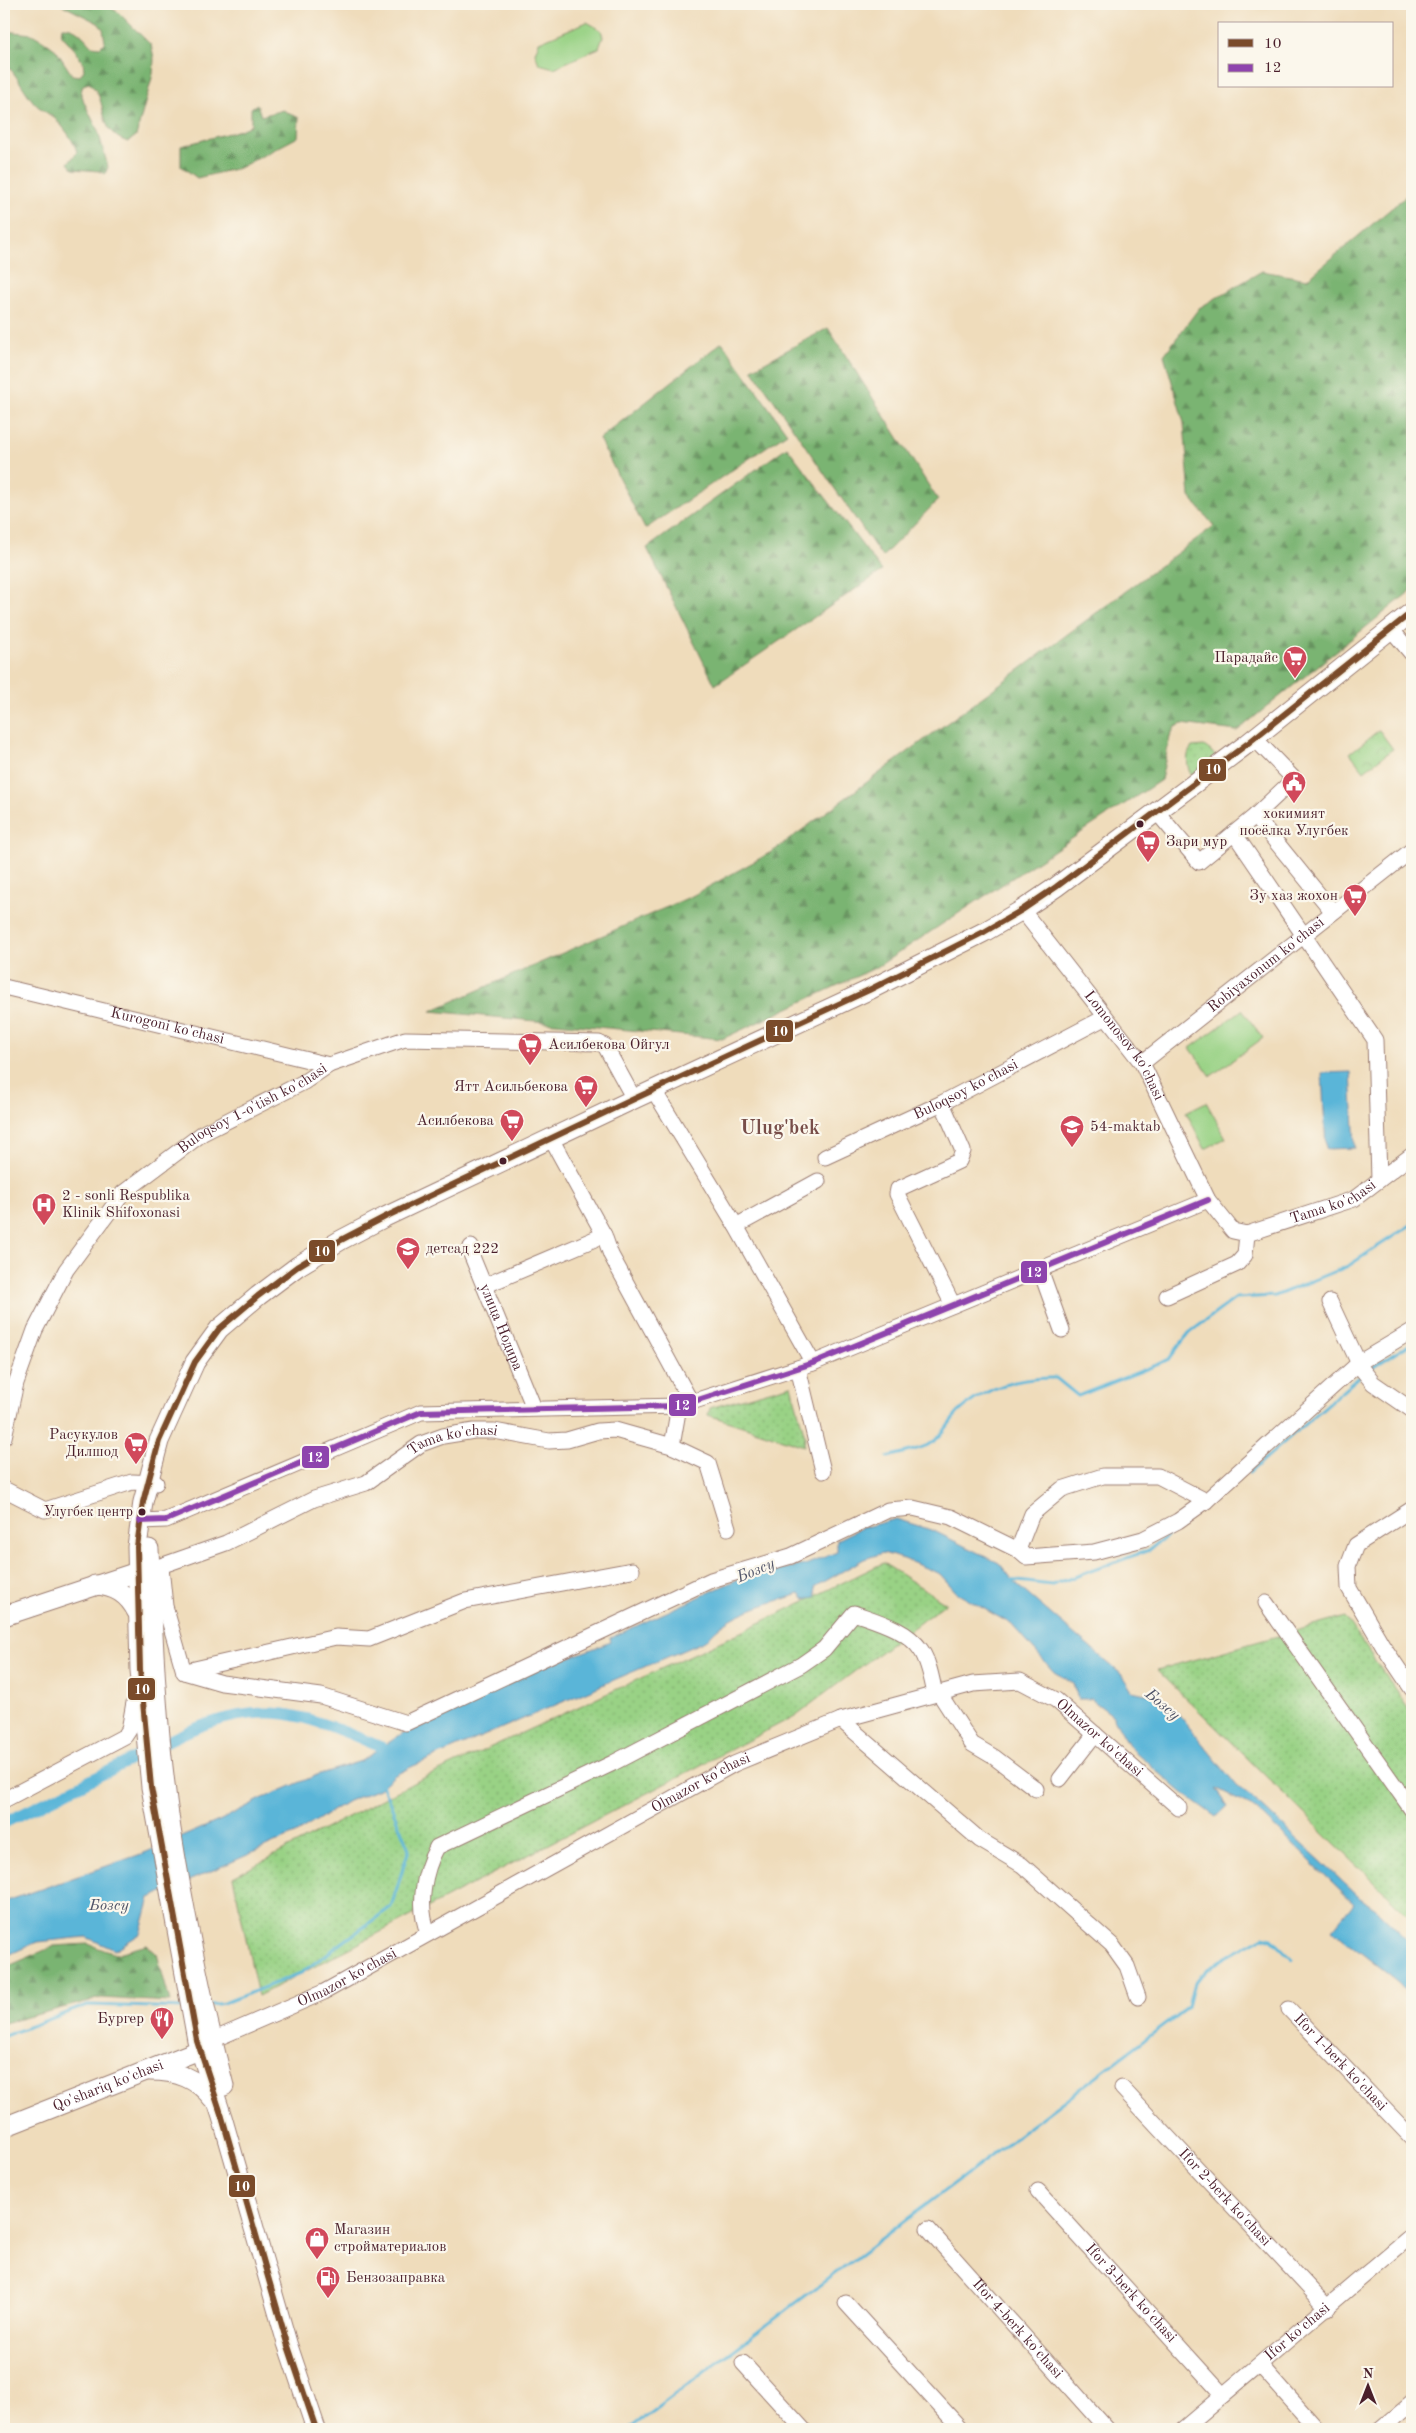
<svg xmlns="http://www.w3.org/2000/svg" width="1416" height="2433" viewBox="0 0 1416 2433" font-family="'Old Standard TT',serif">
	<defs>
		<pattern id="grass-dots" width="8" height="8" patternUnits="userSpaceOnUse" patternTransform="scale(1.25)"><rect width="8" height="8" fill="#99d285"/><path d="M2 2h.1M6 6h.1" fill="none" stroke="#85b473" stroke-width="1.8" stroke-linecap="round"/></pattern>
		<pattern id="forest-firs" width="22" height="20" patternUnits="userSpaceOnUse" patternTransform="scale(1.25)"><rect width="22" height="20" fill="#7ab472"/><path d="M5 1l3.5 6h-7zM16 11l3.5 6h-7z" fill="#66925e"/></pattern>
		<pattern id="park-crowns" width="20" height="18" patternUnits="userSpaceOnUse" patternTransform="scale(1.25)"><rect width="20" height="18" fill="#99d285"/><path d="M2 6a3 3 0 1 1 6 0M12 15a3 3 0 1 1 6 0" fill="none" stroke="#85b473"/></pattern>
	</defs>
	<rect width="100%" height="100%" fill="#fbf7ec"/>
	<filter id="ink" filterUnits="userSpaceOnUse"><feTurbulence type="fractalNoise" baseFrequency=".02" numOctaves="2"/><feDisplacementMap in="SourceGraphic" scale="10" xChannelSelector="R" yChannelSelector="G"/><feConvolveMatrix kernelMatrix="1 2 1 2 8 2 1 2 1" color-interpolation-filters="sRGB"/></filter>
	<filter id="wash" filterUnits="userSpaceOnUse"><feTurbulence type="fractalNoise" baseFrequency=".0096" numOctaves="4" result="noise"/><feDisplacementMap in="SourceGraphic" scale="20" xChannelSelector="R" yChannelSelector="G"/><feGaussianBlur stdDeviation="1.12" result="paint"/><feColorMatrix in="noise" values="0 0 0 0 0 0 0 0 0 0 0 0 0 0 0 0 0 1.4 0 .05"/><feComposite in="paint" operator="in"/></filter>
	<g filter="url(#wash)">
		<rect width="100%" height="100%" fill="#efdcbb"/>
		<g fill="url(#grass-dots)" stroke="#727858">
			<path d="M1204,746L1211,751L1216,757L1191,776C1187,766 1185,755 1192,747Z"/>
			<polygon points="791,1385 805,1436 804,1446 708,1415 710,1408"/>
			<polygon points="883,1563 946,1603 795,1716 258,1996 233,1877 413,1783 743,1631"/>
			<polygon points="1345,1617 1412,1714 1412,1919 1157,1670"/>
		</g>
		<g fill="url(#forest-firs)" stroke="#626a4e">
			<path d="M60,4H103L118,12L151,45L154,59L153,74L136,136L128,142C94,131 111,101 89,83L83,85L81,92L84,102L98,131L108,167L105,174L99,171L73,169L68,163L77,153C76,143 61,123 53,117C46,112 37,107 32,100C21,86 17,74 4,63V31L32,34L44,41L56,50L72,75L80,76L84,70L83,63L76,51L61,34L62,27C77,26 83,37 92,46L100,47L105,42L103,29L98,23Z"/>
			<polygon points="257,104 261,116 283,110 299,118 298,137 239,168 197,178 181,166 181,146 240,130 251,125 251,108"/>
			<polygon points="1412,191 1412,590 1237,731 1182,724 1175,727 1170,737 1161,780 877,967 722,1039 431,1011 692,896 775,850 1214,526 1190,497 1184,423 1164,355 1199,308 1262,271 1307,279"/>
			<polygon points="828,328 938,500 882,557 752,369"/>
			<polygon points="722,342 787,433 645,529 599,439"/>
			<polygon points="787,447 882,571 715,685 647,548"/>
			<polygon points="88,1944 115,1954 147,1945 157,1954 170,2002 101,1998 4,2023 4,1968 54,1946"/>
		</g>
		<polygon fill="url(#park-crowns)" stroke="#727858" points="1379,730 1393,749 1364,771 1350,753"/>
		<g fill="#99d285" stroke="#727858">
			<polygon points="587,22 601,30 603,37 599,48 554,68 539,64 535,53 539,42"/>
			<polygon points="1242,1010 1263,1038 1211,1076 1190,1048"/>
			<polygon points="1206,1102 1226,1138 1205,1149 1186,1112"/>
		</g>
		<g fill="#5ab5d8" stroke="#526a82">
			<polygon points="1351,1072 1355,1148 1326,1149 1322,1073"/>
			<path d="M896,1519L932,1530L999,1563L1018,1586L1121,1674L1132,1691L1159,1697L1176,1711L1237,1786L1261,1805L1360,1898L1375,1908L1412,1944V1997L1398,1982L1332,1930L1354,1903L1256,1809L1216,1789L1228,1806L1216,1817L1180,1791L1130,1747L1112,1715L1091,1699H1078L1073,1683L1054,1672L1011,1624L958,1594L940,1574L904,1559L883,1553L864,1559L815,1587L816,1597L804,1599L800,1594C768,1604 728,1612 707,1640L411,1767L395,1775L379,1789L348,1801L295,1834L150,1898L140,1934L115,1950L86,1937L37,1942L4,1957V1902L144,1853L221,1820L261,1799L317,1775L361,1761L403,1733L444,1718L461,1707L475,1702L482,1694L512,1678L611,1642L610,1638L747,1575L805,1565L837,1552V1540L861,1528Z"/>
		</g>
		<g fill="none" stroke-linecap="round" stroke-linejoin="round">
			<g stroke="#5ab5d8" stroke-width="3">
				<polyline points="1368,1370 1412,1343"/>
				<path d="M888,1457C901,1453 920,1450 932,1443C946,1433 949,1421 960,1411C987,1386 1020,1377 1056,1378L1078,1396L1159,1364L1169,1359L1189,1333L1236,1298L1275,1296L1348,1266L1412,1224"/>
				<polyline points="1249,1473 1361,1375"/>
				<polyline points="1009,1580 1052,1585 1149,1550 1175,1530"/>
				<polyline points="211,2005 224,2003 301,1973 391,1907 409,1849 381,1782"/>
				<polyline points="4,2036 88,2005 185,2008"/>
				<polyline points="629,2429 1188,2007 1194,1982 1219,1961 1264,1936 1271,1938 1293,1960"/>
			</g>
			<path stroke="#5ab5d8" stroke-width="11" d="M4,1823C40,1805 77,1787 113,1769C167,1742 221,1706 284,1714C321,1719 362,1740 396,1753"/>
		</g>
	</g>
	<g filter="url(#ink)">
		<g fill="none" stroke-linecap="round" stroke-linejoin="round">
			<defs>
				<g id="minor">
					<polyline points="1391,629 1412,654"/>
					<polyline points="1255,816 1333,912"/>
					<polyline points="1161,817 1199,862 1255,816 1294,779 1258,742"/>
					<polyline points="1234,833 1375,1040 1379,1180"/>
					<path id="s1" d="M1022,910L1142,1063L1208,1200L1233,1231L1247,1234"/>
					<path id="s2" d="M4,987L329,1065"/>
					<path id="s3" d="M1142,1063L1412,850"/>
					<polyline points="656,1094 736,1226 813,1363"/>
					<polyline points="942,1103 963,1151 959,1161 898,1189 897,1194 953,1305"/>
					<polyline points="554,1144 604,1235 611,1255 691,1402"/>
					<path id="s4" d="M825,1157L942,1103L1104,1018"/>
					<polyline points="736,1226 818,1181"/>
					<path id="s5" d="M1247,1234L1354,1199L1412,1155"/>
					<path id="s6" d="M471,1247V1254L534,1408"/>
					<polyline points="1040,1269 1062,1330"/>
					<polyline points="484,1286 604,1235"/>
					<polyline points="1167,1296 1237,1264 1245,1255 1247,1234"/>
					<polyline points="1330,1302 1361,1368 1373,1383 1412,1410"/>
					<polyline points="798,1368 823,1471"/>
					<path id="s7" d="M4,1437L16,1383L35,1330L66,1270L123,1193L203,1133L304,1082L329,1065L405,1039L599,1043L605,1046L634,1099"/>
					<polyline points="672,1446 679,1406"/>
					<polyline points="4,1489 45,1510 132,1482 156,1483"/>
					<polyline points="1412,1509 1356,1545 1348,1566 1349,1588 1383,1646 1412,1689"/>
					<polyline points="140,1521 166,1520 421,1412 679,1406 813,1363 1208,1200"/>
					<polyline points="1018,1550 1032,1514 1062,1489 1103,1476 1158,1476 1206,1501"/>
					<polyline points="161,1567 165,1606 184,1672"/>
					<path id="s8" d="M149,1570L226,1543L314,1499L366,1483L421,1444L443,1436L474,1431H494L549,1441L567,1440L598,1431L615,1430L672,1446L708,1463L728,1528"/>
					<polyline points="1266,1603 1412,1810"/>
					<polyline points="186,1671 336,1637 369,1639 465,1601 632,1570"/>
					<polyline points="184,1672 222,1683 321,1696 406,1723 711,1580 791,1556 888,1510 913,1508 951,1517 1018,1550 1026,1557 1094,1552 1143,1539 1178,1521 1206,1501 1360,1362 1412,1331"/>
					<polyline points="939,1693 972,1744 994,1757 1036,1789"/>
					<polyline points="841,1720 980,1840 1022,1865 1112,1945 1127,1966 1138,1997"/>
					<polyline points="1060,1779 1095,1734"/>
					<polyline points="4,1800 125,1736 129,1730 137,1686"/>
					<path d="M428,1932C417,1906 424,1871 437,1847L613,1763L801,1665L824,1649L854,1613C876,1621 907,1629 921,1650C929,1662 932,1680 935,1694"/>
					<path id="s9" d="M1289,2009L1412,2138"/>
					<path id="s10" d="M222,2036L324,1992L734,1764L841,1720L973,1684L1020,1681L1056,1700L1179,1808"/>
					<path id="s11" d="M1122,2088L1328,2308"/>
					<path id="s12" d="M1038,2191L1223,2395"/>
					<path id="s13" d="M928,2229L1107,2429"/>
					<polyline points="846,2303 961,2429"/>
					<polyline points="743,2363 803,2429"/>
					<polyline points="1260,2365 1317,2429"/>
					<path id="s14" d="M1183,2429L1412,2235"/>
					<polyline points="1381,2429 1412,2403"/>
				</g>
				<g id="major">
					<path d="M149,1549C153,1642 157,1737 171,1829C185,1915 202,2002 224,2086"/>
					<path d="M95,1585C115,1586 128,1594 137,1612"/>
					<polyline points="4,1616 137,1572 148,1570"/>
					<path d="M150,2071C177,2071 197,2078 213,2099"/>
					<path id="s15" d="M4,2127L212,2045"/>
					<polyline points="316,2429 287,2343 222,2117 197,2040 151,1787 140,1670 137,1547 143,1502 159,1441 195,1362 219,1329 258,1296 298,1266 341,1240 385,1217 634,1099 869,990 984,932 1022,910 1056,887 1247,744 1412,612"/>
				</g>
			</defs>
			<use href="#minor" stroke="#9c7e73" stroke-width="17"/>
			<use href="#major" stroke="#9c7e73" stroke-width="21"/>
			<use href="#minor" stroke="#fff" stroke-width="15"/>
			<use href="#major" stroke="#fff" stroke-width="19"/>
			<defs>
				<polyline id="bus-1" points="316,2429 287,2343 222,2117 197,2040 151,1787 140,1670 137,1547 143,1502 159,1441 195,1362 219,1329 258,1296 298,1266 341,1240 385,1217 634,1099 869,990 984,932 1022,910 1056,887 1247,744 1412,612"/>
				<polyline id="bus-2" points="140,1521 166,1520 421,1412 679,1406 813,1363 1208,1200"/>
			</defs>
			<use href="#bus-1" stroke="#fbf7ec" stroke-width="10"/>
			<use href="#bus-2" stroke="#fbf7ec" stroke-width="10"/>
			<use href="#bus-1" stroke="#7a4b2a" stroke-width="6"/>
			<use href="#bus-2" stroke="#8e44ad" stroke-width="6"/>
		</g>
	</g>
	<defs>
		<symbol id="supermarket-pin" viewBox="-11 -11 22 30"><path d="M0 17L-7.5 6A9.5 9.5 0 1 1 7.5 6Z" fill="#d1495b" stroke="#fbf7ec"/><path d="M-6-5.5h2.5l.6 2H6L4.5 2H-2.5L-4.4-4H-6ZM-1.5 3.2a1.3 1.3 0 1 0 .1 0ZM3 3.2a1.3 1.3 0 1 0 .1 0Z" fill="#fff"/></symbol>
		<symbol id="civic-pin" viewBox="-11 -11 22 30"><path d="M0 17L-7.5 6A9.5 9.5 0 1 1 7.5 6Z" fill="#d1495b" stroke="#fbf7ec"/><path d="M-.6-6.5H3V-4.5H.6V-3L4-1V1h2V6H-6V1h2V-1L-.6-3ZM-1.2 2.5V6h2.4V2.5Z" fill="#fff"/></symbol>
		<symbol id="school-pin" viewBox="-11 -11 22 30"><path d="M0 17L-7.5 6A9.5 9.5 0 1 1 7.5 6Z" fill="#d1495b" stroke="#fbf7ec"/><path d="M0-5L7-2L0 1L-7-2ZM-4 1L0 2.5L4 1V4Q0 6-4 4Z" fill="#fff"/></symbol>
		<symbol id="hospital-pin" viewBox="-11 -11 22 30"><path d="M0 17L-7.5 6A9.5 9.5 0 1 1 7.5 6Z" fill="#d1495b" stroke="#fbf7ec"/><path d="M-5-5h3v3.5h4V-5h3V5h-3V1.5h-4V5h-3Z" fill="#fff"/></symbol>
		<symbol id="restaurant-pin" viewBox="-11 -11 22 30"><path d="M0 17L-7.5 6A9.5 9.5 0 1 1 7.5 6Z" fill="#d1495b" stroke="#fbf7ec"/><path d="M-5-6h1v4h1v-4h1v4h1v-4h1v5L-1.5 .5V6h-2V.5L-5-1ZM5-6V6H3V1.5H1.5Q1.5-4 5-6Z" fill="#fff"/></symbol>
		<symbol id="shop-pin" viewBox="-11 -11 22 30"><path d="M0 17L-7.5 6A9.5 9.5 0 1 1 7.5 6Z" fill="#d1495b" stroke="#fbf7ec"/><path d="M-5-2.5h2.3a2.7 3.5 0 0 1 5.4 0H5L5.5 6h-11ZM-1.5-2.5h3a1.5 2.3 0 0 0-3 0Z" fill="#fff"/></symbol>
		<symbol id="fuel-pin" viewBox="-11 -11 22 30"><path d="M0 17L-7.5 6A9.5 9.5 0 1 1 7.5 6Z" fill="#d1495b" stroke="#fbf7ec"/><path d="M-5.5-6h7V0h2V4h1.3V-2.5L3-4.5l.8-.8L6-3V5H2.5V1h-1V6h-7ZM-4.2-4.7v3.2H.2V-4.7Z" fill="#fff"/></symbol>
	</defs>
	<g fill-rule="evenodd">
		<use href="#supermarket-pin" x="1281" y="644" width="28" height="38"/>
		<use href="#civic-pin" x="1280" y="769" width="28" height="38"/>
		<use href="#supermarket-pin" x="1134" y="828" width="28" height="38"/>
		<use href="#supermarket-pin" x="1341" y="882" width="28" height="38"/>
		<use href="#supermarket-pin" x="516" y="1031" width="28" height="38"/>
		<use href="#supermarket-pin" x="572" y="1073" width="28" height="38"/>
		<use href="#supermarket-pin" x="498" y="1107" width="28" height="38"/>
		<use href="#school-pin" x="1058" y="1113" width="28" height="38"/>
		<use href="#hospital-pin" x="30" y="1191" width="28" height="38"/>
		<use href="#school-pin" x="394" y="1235" width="28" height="38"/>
		<use href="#supermarket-pin" x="122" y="1430" width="28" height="38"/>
		<use href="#restaurant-pin" x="148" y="2005" width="28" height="38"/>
		<use href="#shop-pin" x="303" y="2225" width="28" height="38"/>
		<use href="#fuel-pin" x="314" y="2264" width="28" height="38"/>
	</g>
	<g fill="#4a1f2b" stroke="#fbf7ec" stroke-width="2">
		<circle cx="1140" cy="824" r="4.5"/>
		<circle cx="503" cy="1161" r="4.5"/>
		<circle cx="142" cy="1512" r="4.5"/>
	</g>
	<g text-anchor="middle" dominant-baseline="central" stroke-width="4.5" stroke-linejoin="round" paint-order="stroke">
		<g font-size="14" fill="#4a1f2b" stroke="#fbf7ec" text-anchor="end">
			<text x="133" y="1512">Улугбек центр</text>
		</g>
		<g font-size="15" fill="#4a1f2b" stroke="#fbf7ec" text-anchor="start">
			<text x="1278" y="658" text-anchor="end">Парадайс</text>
			<text x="1294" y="814" text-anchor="middle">хокимият<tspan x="1294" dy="17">посёлка Улугбек</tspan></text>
			<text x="1166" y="842">Зари мур</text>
			<text x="1338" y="896" text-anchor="end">Зу хаз жохон</text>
			<text x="548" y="1045">Асилбекова Ойгул</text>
			<text x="568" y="1087" text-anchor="end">Ятт Асильбекова</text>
			<text x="494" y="1121" text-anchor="end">Асилбекова</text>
			<text x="1090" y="1127">54-maktab</text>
			<text x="62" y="1196">2 - sonli Respublika<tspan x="62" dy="17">Klinik Shifoxonasi</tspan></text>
			<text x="426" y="1249">детсад 222</text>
			<text x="118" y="1435" text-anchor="end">Расукулов<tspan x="118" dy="17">Дилшод</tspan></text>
			<text x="144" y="2019" text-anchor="end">Бургер</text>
			<text x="334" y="2230">Магазин<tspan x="334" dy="17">стройматериалов</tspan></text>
			<text x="346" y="2278">Бензозаправка</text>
		</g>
		<g font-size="15" fill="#4a1f2b" stroke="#fbf7ec">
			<text stroke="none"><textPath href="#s3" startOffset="158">Robiyaxonum ko'chasi</textPath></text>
			<text stroke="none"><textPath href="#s2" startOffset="168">Kurogoni ko'chasi</textPath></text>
			<text stroke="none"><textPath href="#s1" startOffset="170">Lomonosov ko'chasi</textPath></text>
			<text stroke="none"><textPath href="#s4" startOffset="156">Buloqsoy ko'chasi</textPath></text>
			<text stroke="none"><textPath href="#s7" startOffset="430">Buloqsoy 1-o'tish ko'chasi</textPath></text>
			<text stroke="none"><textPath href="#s5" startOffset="92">Tama ko'chasi</textPath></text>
			<text stroke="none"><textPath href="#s6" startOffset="86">улица Нодира</textPath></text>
			<text stroke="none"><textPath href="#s8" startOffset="334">Tama ko'chasi</textPath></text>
			<text stroke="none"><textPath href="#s10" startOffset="978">Olmazor ko'chasi</textPath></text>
			<text stroke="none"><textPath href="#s10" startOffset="542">Olmazor ko'chasi</textPath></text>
			<text stroke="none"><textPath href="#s10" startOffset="138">Olmazor ko'chasi</textPath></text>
			<text stroke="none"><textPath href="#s9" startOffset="74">Ifor 1-berk ko'chasi</textPath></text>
			<text stroke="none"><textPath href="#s15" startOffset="112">Qo'shariq ko'chasi</textPath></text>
			<text stroke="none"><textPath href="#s11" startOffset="150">Ifor 2-berk ko'chasi</textPath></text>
			<text stroke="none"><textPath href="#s12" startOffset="138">Ifor 3-berk ko'chasi</textPath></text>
			<text stroke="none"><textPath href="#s13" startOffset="134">Ifor 4-berk ko'chasi</textPath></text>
			<text stroke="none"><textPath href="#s14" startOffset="150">Ifor ko'chasi</textPath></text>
		</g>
		<g font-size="16" font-style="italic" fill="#505468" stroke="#fbf7ec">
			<text transform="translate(756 1571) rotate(-23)">Бозсу</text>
			<text transform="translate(1162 1705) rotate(40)">Бозсу</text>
			<text x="109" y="1906">Бозсу</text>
		</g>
		<g font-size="20" font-weight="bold" fill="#784e49" stroke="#fbf7ec">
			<text x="780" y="1129">Ulug'bek</text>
		</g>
	</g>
	<g stroke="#fbf7ec" stroke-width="2">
		<rect x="1198" y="758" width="29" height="24" rx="5" fill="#7a4b2a"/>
		<rect x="765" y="1019" width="29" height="24" rx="5" fill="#7a4b2a"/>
		<rect x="308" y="1239" width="28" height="24" rx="5" fill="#7a4b2a"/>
		<rect x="1020" y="1260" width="28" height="24" rx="5" fill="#8e44ad"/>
		<rect x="668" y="1393" width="29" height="24" rx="5" fill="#8e44ad"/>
		<rect x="301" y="1445" width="29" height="24" rx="5" fill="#8e44ad"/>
		<rect x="127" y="1677" width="29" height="24" rx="5" fill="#7a4b2a"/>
		<rect x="228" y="2174" width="28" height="24" rx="5" fill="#7a4b2a"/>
	</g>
	<g font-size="14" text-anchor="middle" font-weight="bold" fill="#fff">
		<text x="1213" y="774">10</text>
		<text x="780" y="1036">10</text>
		<text x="322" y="1256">10</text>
		<text x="1034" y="1277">12</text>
		<text x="682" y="1410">12</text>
		<text x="315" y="1462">12</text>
		<text x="142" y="1694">10</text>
		<text x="242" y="2191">10</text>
	</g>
	<rect width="1416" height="2433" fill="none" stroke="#fbf7ec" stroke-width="20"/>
	<rect x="1218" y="22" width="175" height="65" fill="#fbf7ec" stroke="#b4a19f"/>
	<rect x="1228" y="39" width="25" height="8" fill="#7a4b2a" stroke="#b4a19f"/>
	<text x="1264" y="48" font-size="15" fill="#4a1f2b">10</text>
	<rect x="1228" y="64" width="25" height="8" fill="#8e44ad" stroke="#b4a19f"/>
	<text x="1264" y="72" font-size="15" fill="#4a1f2b">12</text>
	<g transform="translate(1368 2386)" stroke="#fbf7ec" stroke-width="4" paint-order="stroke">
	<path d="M0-4L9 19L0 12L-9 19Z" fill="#4a1f2b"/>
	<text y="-8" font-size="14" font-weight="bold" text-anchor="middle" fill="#4a1f2b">N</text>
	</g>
</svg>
